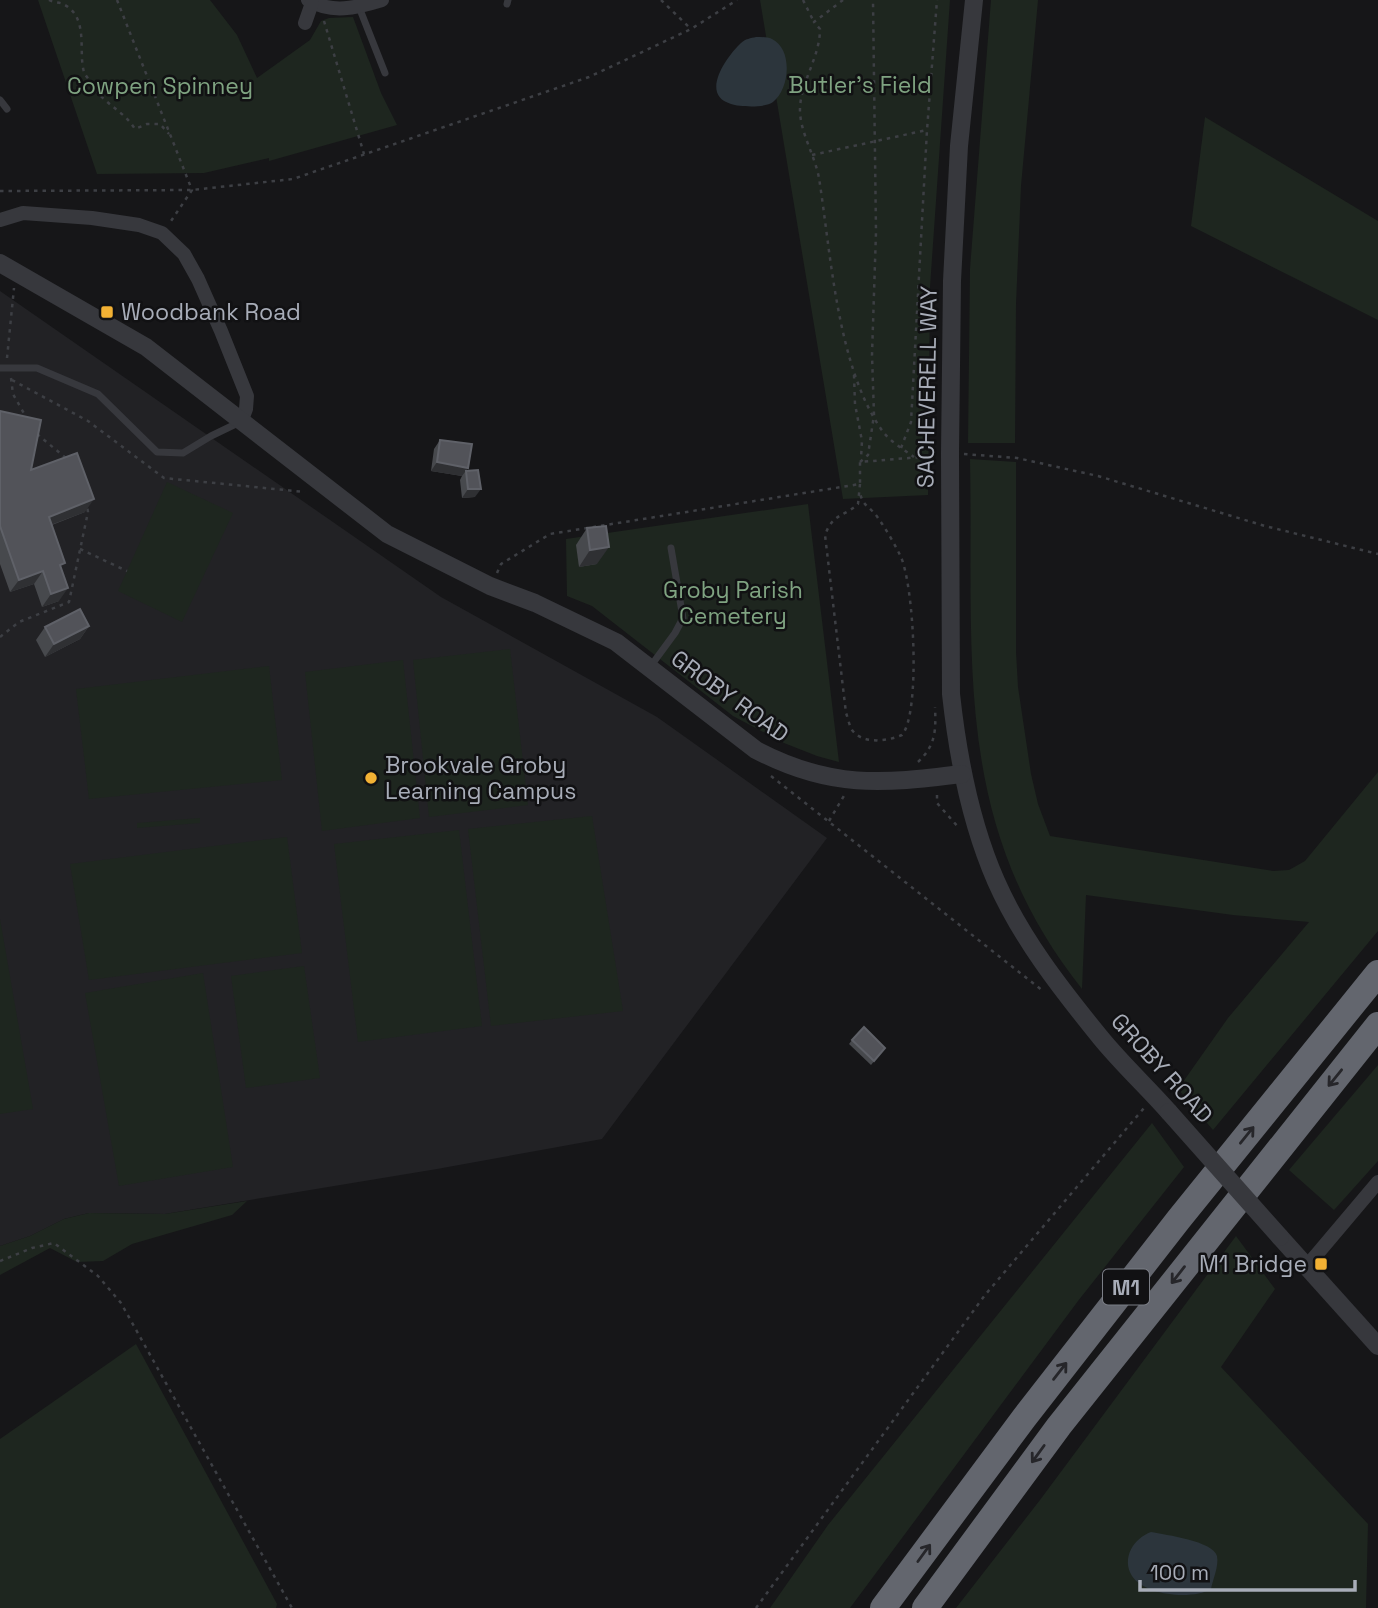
<svg xmlns="http://www.w3.org/2000/svg" width="1378" height="1608" viewBox="0 0 1378 1608" font-family="'Space Grotesk',sans-serif">
	<rect width="100%" height="100%" fill="#161618"/>
	<polygon fill="#222225" points="0,291 441,597 657,717 827,838 602,1139 437,1169 165,1214 89,1213 64,1219 30,1236 0,1246"/>
	<g fill="#1e261f">
		<polygon points="38,0 210,0 237,35 257,78 310,40 321,21 329,18 353,17 381,93 397,125 269,161 269,158 204,173 97,174"/>
		<polygon points="760,0 950,0 930,287 928,495 843,499"/>
		<polygon points="991,0 1038,0 1021,186 1016,304 1015,443 968,443 970,269"/>
		<polygon points="1205,117 1378,221 1378,320 1191,226"/>
		<path d="M970,459L1016,462V652L1018,687L1031,774L1038,804L1050,836L1273,871L1289,870L1305,861L1378,772V931L1213,1130L1178,1089L1228,1018L1309,922L1233,915L1086,895L1082,989C950,823 974,657 970,459Z"/>
		<polygon points="167,482 233,513 182,622 118,591"/>
		<polygon points="808,504 839,762 817,756 784,743 733,716 592,606 567,596 566,539"/>
		<polygon points="510,649 528,805 429,817 413,660"/>
		<polygon points="403,660 420,818 322,831 305,672"/>
		<polygon points="269,666 282,780 89,799 76,689"/>
		<polygon points="592,816 623,1011 491,1026 468,829"/>
		<polygon points="200,818 200,823 137,828 137,823"/>
		<polygon points="459,830 482,1026 358,1042 334,844"/>
		<polygon points="287,837 302,953 89,980 70,864"/>
		<polygon points="0,919 33,1109 0,1114"/>
		<polygon points="304,966 320,1078 246,1088 231,976"/>
		<polygon points="203,973 233,1167 119,1186 85,993"/>
		<polygon points="1378,1065 1378,1161 1334,1210 1289,1170"/>
		<polygon points="1152,1123 1184,1167 1078,1301 850,1608 770,1608 828,1525"/>
		<polygon points="247,1201 232,1215 132,1244 103,1261 77,1262 50,1248 0,1275 0,1246 30,1236 64,1219 89,1213 165,1214"/>
		<polygon points="1236,1236 1275,1289 1221,1367 1368,1524 1366,1608 956,1608 1040,1500"/>
		<polygon points="136,1344 277,1604 276,1608 0,1608 0,1439"/>
	</g>
	<g fill="#2c353c">
		<path d="M756,37C761,37 768,37 772,39C793,49 790,89 773,102C766,108 740,107 731,104C699,95 727,56 741,43C745,39 751,38 756,37Z"/>
		<path d="M1151,1532C1166,1535 1213,1541 1217,1556C1219,1566 1213,1579 1211,1589C1193,1600 1145,1596 1132,1576C1121,1558 1134,1538 1151,1532Z"/>
	</g>
	<g fill="none" stroke-linecap="round" stroke-linejoin="round">
		<g stroke="#3d3f44" stroke-width="2.5" stroke-dasharray="3.5 5" stroke-linecap="butt">
			<path d="M49,0C54,3 61,2 65,5C89,19 78,52 84,72C86,77 91,81 93,86C107,107 122,109 135,129L147,124H160L169,134"/>
			<polyline points="117,0 192,190 171,221"/>
			<polyline points="661,0 691,29"/>
			<polyline points="803,0 814,22"/>
			<path d="M843,0L814,22L820,29C820,58 799,84 800,112C801,134 815,156 819,178C831,254 837,365 881,429C889,441 903,449 914,457"/>
			<polyline points="324,21 364,154"/>
			<polyline points="812,155 927,130"/>
			<polyline points="0,191 192,190 293,179 589,77 691,29 737,0"/>
			<polyline points="7,358 14,288"/>
			<polyline points="854,375 855,404 862,441 861,458"/>
			<polyline points="11,378 13,394 26,417"/>
			<polyline points="12,380 88,421 164,478 305,492"/>
			<polyline points="37,434 67,459"/>
			<polyline points="901,448 911,422 927,130 937,0"/>
			<polyline points="964,454 1017,458 1098,476 1265,526 1378,554"/>
			<polyline points="860,462 868,455 874,415 872,355 876,232 873,0"/>
			<path d="M860,484L858,504C844,517 833,513 825,535L846,713C848,718 849,725 852,730C863,745 888,741 902,735C921,713 914,582 900,555C894,543 886,529 878,518C871,507 863,507 860,493"/>
			<polyline points="80,549 127,571"/>
			<polyline points="497,573 501,564 550,534 860,484 860,462 933,456"/>
			<polyline points="0,637 19,622 69,602 88,512 87,506"/>
			<path d="M918,762C936,745 936,730 935,707"/>
			<polyline points="771,776 1043,991"/>
			<polyline points="937,795 937,803 959,828"/>
			<polyline points="829,821 845,794"/>
			<polyline points="0,1261 32,1248 54,1243 98,1276 121,1303 292,1608"/>
			<polyline points="756,1608 985,1295 1144,1108"/>
		</g>
		<g stroke="#37383d" stroke-width="7">
			<polyline points="507,4 508,0"/>
			<polyline points="359,7 385,73"/>
			<polyline points="0,100 7,109"/>
			<polyline points="0,368 37,368 98,394 157,452 183,453 211,436 240,422"/>
			<polyline points="650,667 675,633 683,618 671,548"/>
		</g>
		<g stroke="#37383d" stroke-width="14">
			<path d="M308,0C332,14 356,8 382,0"/>
			<polyline points="305,23 312,3"/>
			<polyline points="0,220 23,213 92,218 139,225 162,233 184,254 198,279 221,331 247,396 246,409 241,422"/>
			<polyline points="1307,1266 1378,1182"/>
		</g>
		<g stroke="#37383d" stroke-width="18">
			<path d="M974,0L959,146L952,281L950,453L951,694C958,758 970,822 996,881C1021,938 1061,989 1100,1037C1121,1063 1147,1087 1169,1112"/>
			<path d="M0,263L146,347L387,534L490,586L535,603L616,642L756,750C830,789 882,784 962,774"/>
			<polyline points="1280,1237 1378,1346"/>
		</g>
		<g stroke="#63666e" stroke-width="26">
			<polyline points="883,1608 1024,1418 1179,1219 1378,973"/>
			<polyline points="925,1608 1059,1426 1378,1025"/>
		</g>
		<polyline stroke="#37383d" stroke-width="18" points="1169,1112 1280,1237"/>
	</g>
	<g fill="#47494d">
		<polygon points="0,411 31,470 85,512 52,525 61,569 59,601 42,607 34,584 10,592 0,564"/>
		<polygon points="440,440 466,471 475,497 462,498 460,480 462,476 431,471 434,449"/>
		<polygon points="587,528 597,564 579,567 576,545"/>
		<polygon points="89,626 80,639 45,657 36,640 45,627"/>
		<polygon points="852,1040 885,1048 871,1065 849,1044"/>
	</g>
	<g fill="#2f3033">
		<polygon points="437,462 468,468 462,476 431,471"/>
		<polygon points="468,489 481,489 475,497 462,498"/>
		<polygon points="94,499 85,512 40,529 49,517"/>
		<polygon points="609,547 597,564 579,567 590,550"/>
		<polygon points="43,571 34,584 10,592 19,580"/>
		<polygon points="68,588 59,601 42,607 51,594"/>
		<polygon points="89,626 80,639 45,657 54,644"/>
	</g>
	<g fill="#525359" stroke="#5f6168" stroke-width="2">
		<polygon points="0,411 41,420 31,470 77,453 94,499 49,517 65,563 60,565 68,588 51,594 43,571 19,580 0,526"/>
		<polygon points="440,440 472,444 468,468 437,462"/>
		<polygon points="478,470 481,489 468,489 466,471"/>
		<polygon points="606,526 609,547 590,550 587,528"/>
		<polygon points="80,609 89,626 54,644 45,627"/>
		<polygon points="864,1027 885,1048 874,1061 852,1040"/>
	</g>
	<defs><path id="oneway-shaft" d="M-6 0H5M1.5-3L5.5 0L1.5 3" fill="none" stroke-width="1.6" stroke-linecap="round" stroke-linejoin="round" transform="scale(1.75)"/></defs>
	<g stroke="#26262a">
		<use href="#oneway-shaft" transform="translate(1335 1078) rotate(129)"/>
		<use href="#oneway-shaft" transform="translate(1247 1135) rotate(-51)"/>
		<use href="#oneway-shaft" transform="translate(1178 1275) rotate(128)"/>
		<use href="#oneway-shaft" transform="translate(1060 1371) rotate(-52)"/>
		<use href="#oneway-shaft" transform="translate(1038 1454) rotate(126)"/>
		<use href="#oneway-shaft" transform="translate(924 1553) rotate(-54)"/>
	</g>
	<g fill="#f2b134" stroke="#111113" stroke-width="2.5">
		<rect x="100" y="305" width="14" height="14" rx="3.5"/>
		<circle cx="371" cy="778" r="7"/>
		<rect x="1314" y="1257" width="14" height="14" rx="3.5"/>
	</g>
	<g text-anchor="middle" dominant-baseline="central" stroke-width="5" stroke-linejoin="round" paint-order="stroke">
		<rect fill="#111113" stroke="#7b7e86" stroke-width="2" x="1103" y="1269.5" width="46" height="35" rx="5"/>
		<g font-size="21" font-weight="bold" fill="#a8adb8">
			<text x="1126" y="1287">M1</text>
		</g>
		<g font-size="23" fill="#7fa381" stroke="#111113">
			<text x="860" y="85">Butler's Field</text>
			<text x="160" y="86">Cowpen Spinney</text>
			<text x="733" y="590">Groby Parish<tspan x="733" dy="26">Cemetery</tspan></text>
		</g>
		<g font-size="23" fill="#a8adb8" stroke="#111113" text-anchor="start">
			<text x="121" y="312">Woodbank Road</text>
			<text x="385" y="765">Brookvale Groby<tspan x="385" dy="26">Learning Campus</tspan></text>
			<text x="1307" y="1264" text-anchor="end">M1 Bridge</text>
		</g>
		<g font-size="23" fill="#a8adb8" stroke="#111113">
			<text transform="translate(927 387) rotate(-89)">SACHEVERELL WAY</text>
			<text transform="translate(730 696) rotate(36)">GROBY ROAD</text>
			<text transform="translate(1162 1068) rotate(48)">GROBY ROAD</text>
		</g>
	</g>
	<path d="M1140 1580v10h215v-10" fill="none" stroke="#a8adb8" stroke-width="3.5"/>
	<text x="1150" y="1580" font-size="21" fill="#a8adb8" stroke="#111113" stroke-width="5" paint-order="stroke">100 m</text>
</svg>
